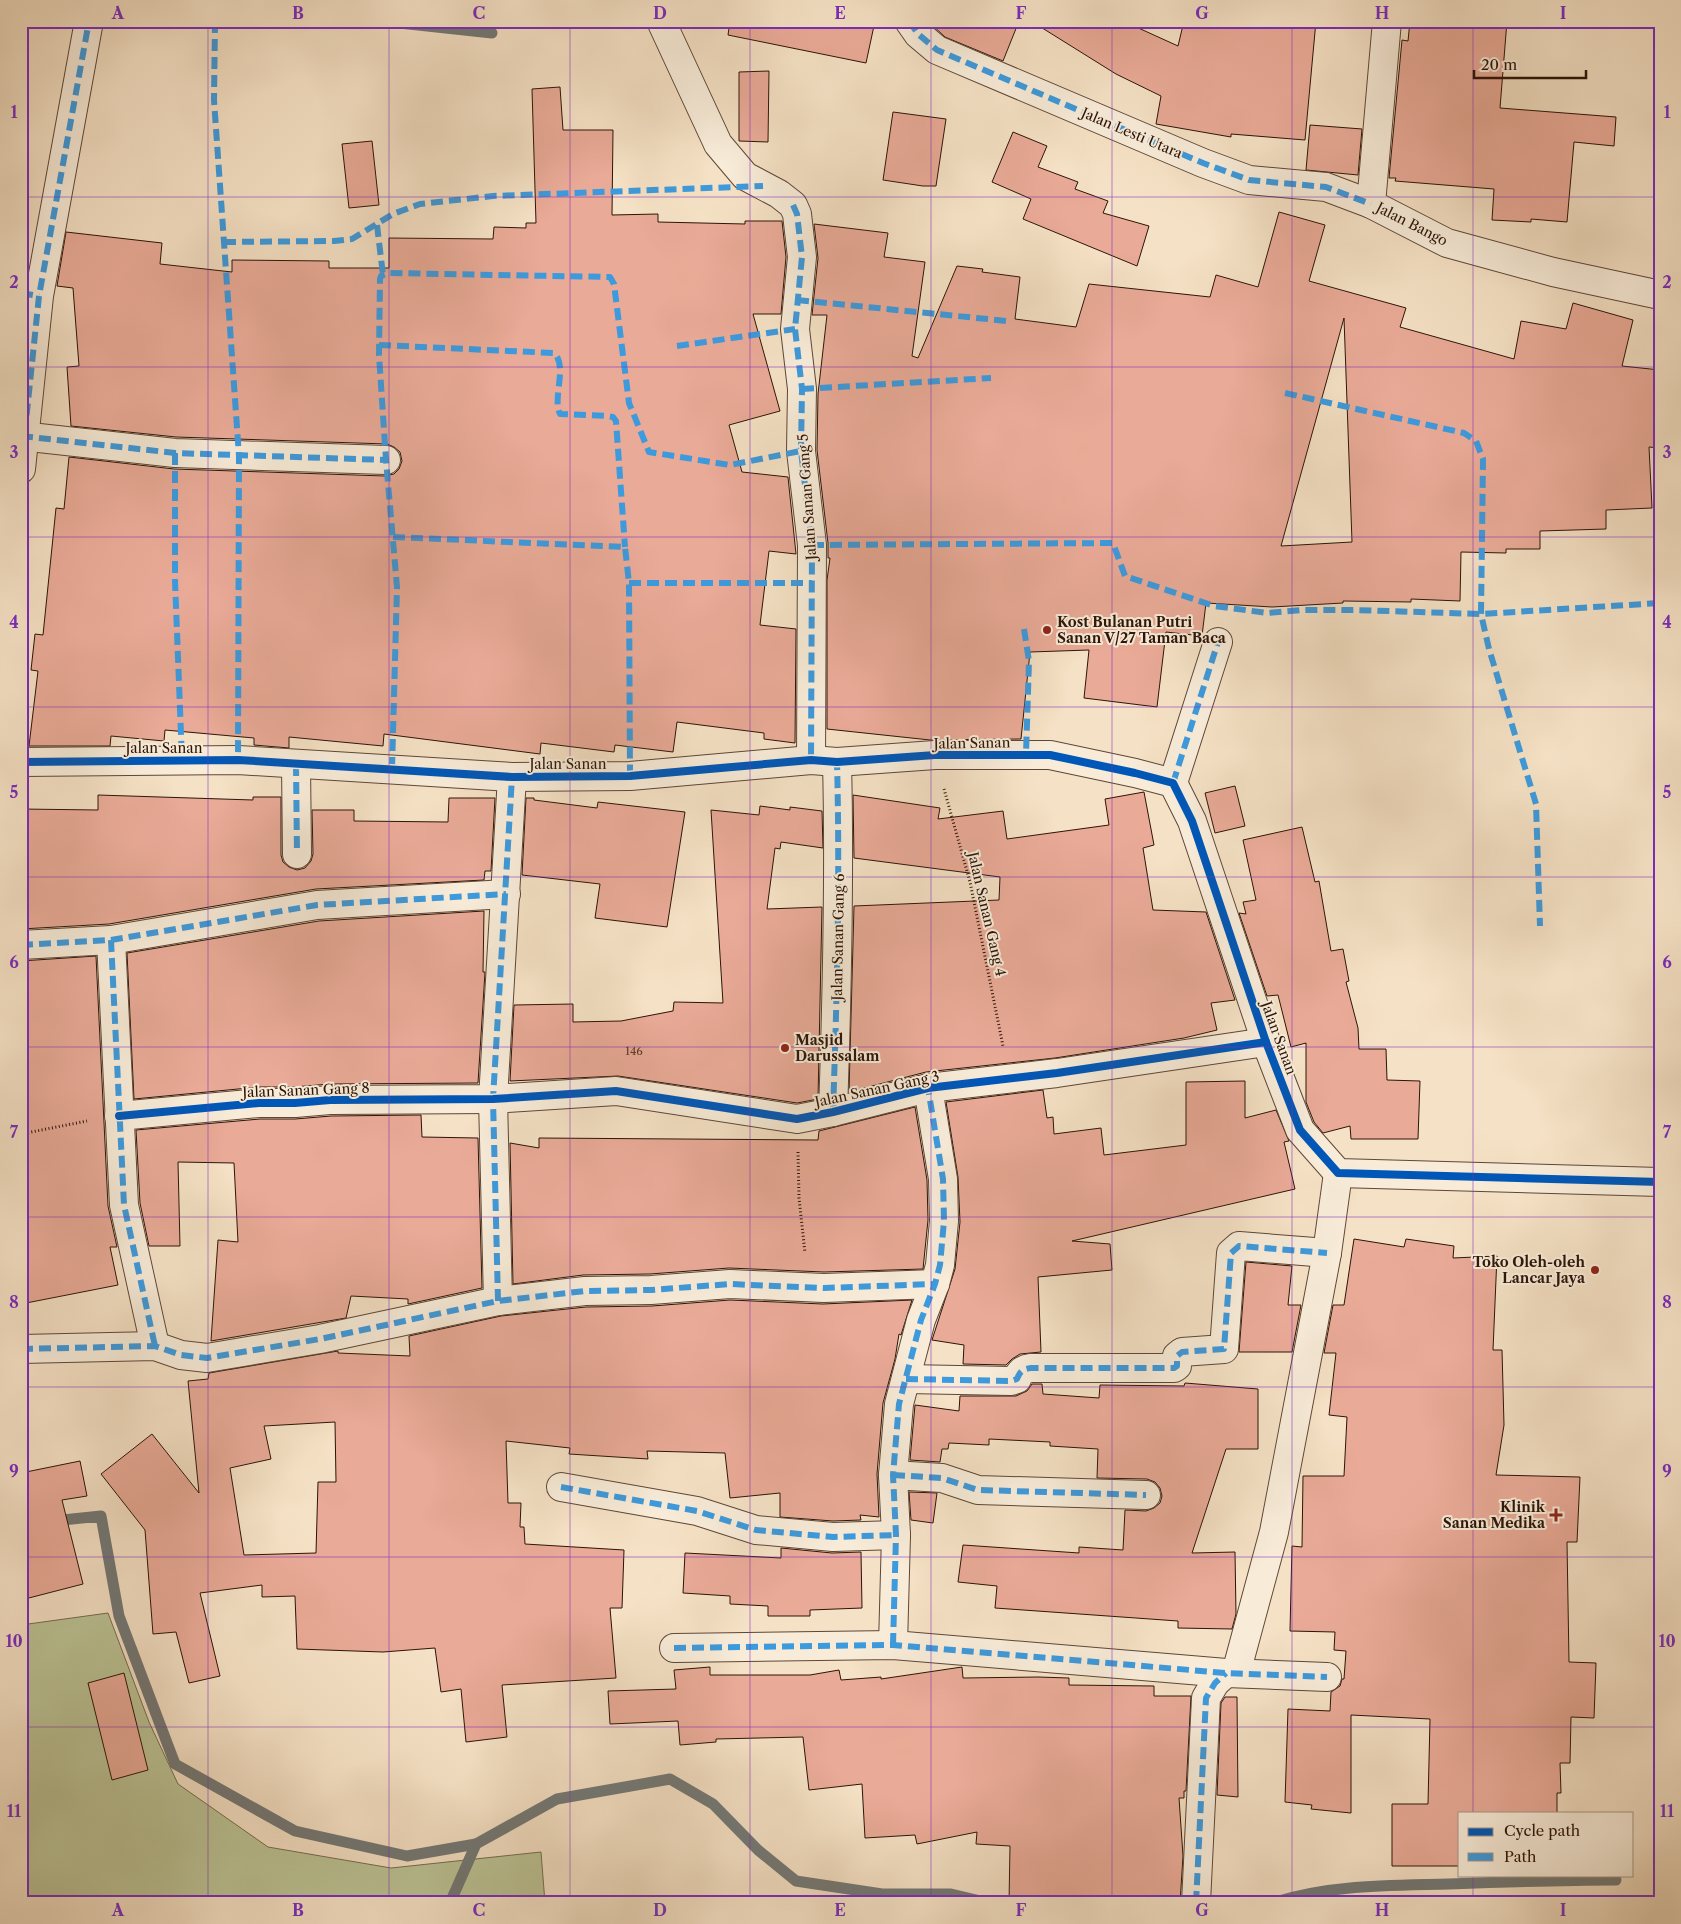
<svg xmlns="http://www.w3.org/2000/svg" width="1681" height="1924" viewBox="0 0 1681 1924" font-family="'Libre Caslon Text',serif">
	<rect width="100%" height="100%" fill="#f5e1c5"/>
	<filter id="stains"><feTurbulence type="fractalNoise" baseFrequency=".004" numOctaves="4"/><feColorMatrix values="0 0 0 0 .2 0 0 0 0 .09 0 0 0 0 .02 0 0 0 .5 -.17"/></filter>
	<radialGradient id="worn" r=".72"><stop offset=".6" stop-color="#630" stop-opacity="0"/><stop offset="1" stop-color="#630" stop-opacity=".3"/></radialGradient>
	<polygon fill="#bbc396" stroke="#746c4f" points="108,1613 149,1722 178,1784 268,1847 391,1868 541,1852 545,1903 21,1903 21,1625"/>
	<g fill="none" stroke-linecap="round" stroke-linejoin="round">
		<g stroke="#737876" stroke-width="11">
			<polyline points="381,21 492,33"/>
			<polyline points="53,1521 101,1516 119,1616 175,1764 295,1831 407,1856 476,1844"/>
			<polyline points="450,1903 476,1844 557,1799 670,1779 713,1804 758,1850 796,1881 882,1894 951,1894 989,1903"/>
			<path d="M1272,1903C1329,1885 1390,1885 1449,1884C1504,1882 1560,1880 1616,1880"/>
		</g>
	</g>
	<g fill="#e9aa97" stroke="#2c1408" fill-rule="evenodd">
		<polygon points="730,21 875,21 866,63 728,35"/>
		<polygon points="928,21 1019,21 1003,61 945,37"/>
		<polygon points="1031,21 1123,21 1178,46 1184,21 1316,21 1305,140 1231,134 1231,137 1156,124 1161,96 1116,74"/>
		<polygon points="1410,21 1507,21 1500,108 1616,117 1614,146 1574,142 1567,222 1531,219 1531,222 1492,220 1494,189 1395,181 1396,178 1389,178 1402,40 1408,41"/>
		<polygon points="769,71 768,142 739,141 739,72"/>
		<polygon points="560,87 563,130 613,130 612,215 658,214 658,222 745,224 745,221 782,221 786,257 781,314 753,314 780,411 729,425 742,472 788,477 796,554 769,551 760,625 796,629 795,743 764,739 764,733 677,722 673,752 615,745 614,752 541,743 540,754 384,734 383,746 289,737 289,748 254,745 254,738 165,730 164,741 111,736 110,746 29,746 38,671 31,670 35,634 43,635 56,508 64,509 69,457 174,469 385,476 394,474 399,469 402,461 400,452 394,447 387,444 176,437 71,426 67,367 79,366 73,288 57,286 66,232 162,243 160,264 232,272 232,260 329,261 329,268 389,268 389,238 493,239 494,227 526,228 526,223 536,223 532,89"/>
		<polygon points="893,112 946,119 936,186 923,186 883,180"/>
		<polygon points="1310,125 1362,129 1358,175 1306,170"/>
		<polygon points="1013,132 1047,146 1038,167 1078,182 1075,189 1108,201 1103,213 1149,226 1137,266 1023,219 1031,199 992,182"/>
		<polygon points="372,141 379,205 349,208 342,144"/>
		<path d="M1279,212L1325,225L1309,281L1406,308L1400,327L1514,359L1521,321L1566,329L1573,303L1633,320L1622,366L1660,370V448L1649,447L1652,508L1606,510V529L1540,531V549H1506V553L1461,552L1460,601L1411,599V602L1343,601V603L1272,607L1206,603L1202,636L1166,632L1157,707L1084,698L1089,650L1030,652L1021,739L930,740L827,729V580L830,558H828V543L817,450L818,394L827,315H812L818,258L814,224L888,233L884,257L925,262L912,356L918,358L957,266L983,269L982,272L1020,277L1015,319L1076,327L1089,284L1210,297L1216,275L1258,287ZM1344,318L1352,542L1281,546Z"/>
		<polygon points="1235,786 1245,826 1215,833 1205,793"/>
		<polygon points="1144,792 1154,845 1143,848 1153,910 1206,912 1235,1000 1211,1003 1217,1030 1184,1038 1055,1058 926,1072 849,1092 854,906 999,900 1000,877 854,858 853,795 940,808 938,819 1003,811 1007,839 1109,825 1105,799"/>
		<polygon points="98,795 253,800 253,797 281,797 281,855 283,862 289,867 297,870 305,868 311,861 313,854 312,810 354,810 354,821 448,822 449,798 495,798 491,871 485,871 484,880 316,889 109,924 21,929 21,809 98,810"/>
		<polygon points="526,798 534,798 534,800 597,808 598,802 685,812 667,927 595,918 600,884 522,875"/>
		<polygon points="760,806 790,810 790,807 822,811 823,848 781,842 780,849 775,848 767,909 822,907 818,1099 797,1103 618,1076 510,1081 514,1005 573,1004 573,1022 621,1021 673,1011 674,1002 723,1003 711,810 759,815"/>
		<polygon points="1302,827 1315,882 1319,881 1331,951 1343,949 1349,981 1346,982 1358,1028 1359,1049 1386,1049 1387,1080 1420,1081 1418,1139 1351,1139 1350,1126 1323,1133 1314,1122 1306,1102 1306,1043 1291,1047 1278,995 1267,996 1239,913 1246,914 1243,902 1256,900 1243,840"/>
		<polygon points="484,911 483,972 485,972 478,1083 330,1084 294,1087 259,1087 134,1099 127,953 319,921"/>
		<polygon points="96,956 108,1206 117,1247 110,1247 118,1285 21,1304 21,961"/>
		<polygon points="1245,1081 1245,1118 1276,1110 1289,1141 1284,1142 1295,1189 1072,1241 1110,1244 1112,1270 1038,1277 1041,1352 1020,1354 1012,1359 1006,1365 963,1364 964,1345 932,1340 955,1269 960,1222 958,1177 946,1102 1043,1090 1047,1118 1053,1117 1054,1134 1101,1128 1104,1155 1186,1145 1186,1082"/>
		<polygon points="915,1107 927,1180 928,1220 923,1269 824,1272 729,1268 650,1274 583,1275 513,1284 510,1143 539,1148 539,1138 818,1140 819,1131"/>
		<polygon points="421,1115 422,1137 478,1138 482,1288 408,1304 408,1299 351,1296 346,1318 211,1341 218,1240 238,1242 234,1163 178,1162 180,1246 149,1246 140,1203 136,1130 260,1119 295,1119 331,1116"/>
		<polygon points="1354,1239 1404,1247 1406,1239 1454,1246 1453,1258 1497,1256 1493,1350 1502,1350 1504,1425 1496,1475 1580,1477 1577,1542 1567,1542 1569,1662 1596,1663 1594,1718 1571,1717 1570,1763 1560,1763 1561,1793 1557,1793 1557,1813 1460,1813 1460,1866 1392,1866 1392,1804 1428,1804 1430,1719 1351,1715 1351,1813 1311,1809 1312,1805 1285,1802 1288,1709 1330,1711 1331,1692 1340,1686 1342,1679 1344,1679 1346,1651 1334,1650 1335,1632 1290,1631 1292,1546 1302,1547 1303,1476 1344,1476 1347,1417 1329,1415 1336,1353 1324,1353 1333,1305 1344,1305"/>
		<polygon points="1246,1262 1292,1266 1288,1305 1301,1305 1292,1352 1239,1352"/>
		<path d="M730,1300L823,1304L912,1300L901,1335L899,1334L895,1359L883,1403L877,1474L879,1517L860,1515L861,1520L833,1521L780,1517V1493L730,1498L725,1453L647,1451L648,1459L569,1454L570,1448L506,1441L508,1503H521L520,1527H524L525,1544L624,1550L622,1608H610L616,1678L502,1685L507,1737L466,1742L461,1689L441,1692L435,1648L383,1652L297,1649L295,1596L262,1597V1585L200,1593L220,1676L189,1683L176,1632L153,1634L145,1530L101,1474L152,1434L199,1493L188,1381L208,1379L209,1373L338,1351V1353L410,1356L409,1336L501,1316L586,1307L652,1306ZM335,1422L336,1482H318L316,1553L244,1555L230,1468L271,1459L264,1426Z"/>
		<polygon points="1185,1383 1258,1389 1258,1449 1226,1449 1192,1553 1235,1552 1236,1614 1232,1629 1178,1628 1178,1621 995,1608 997,1586 958,1582 963,1545 1079,1553 1079,1547 1123,1550 1125,1510 1146,1511 1154,1508 1160,1503 1162,1496 1160,1488 1155,1482 1147,1479 1097,1478 1098,1449 1050,1446 1050,1442 989,1439 989,1445 949,1443 948,1449 942,1449 940,1462 910,1460 915,1405 959,1411 960,1396 1016,1396 1027,1391 1032,1384 1042,1384 1043,1394 1099,1398 1100,1385 1184,1386"/>
		<polygon points="80,1461 87,1496 62,1500 83,1584 21,1600 21,1473"/>
		<polygon points="909,1492 937,1493 933,1523 911,1520"/>
		<polygon points="781,1548 832,1553 861,1552 862,1608 810,1610 810,1616 768,1616 768,1606 730,1604 730,1596 683,1593 685,1553 781,1558"/>
		<polygon points="710,1667 710,1675 810,1675 839,1670 841,1680 881,1677 881,1679 962,1667 963,1678 1038,1677 1069,1678 1069,1685 1154,1686 1154,1696 1191,1696 1186,1791 1184,1791 1184,1798 1179,1798 1183,1856 1180,1903 1009,1903 1010,1846 976,1844 977,1832 917,1844 915,1835 865,1838 862,1784 809,1790 803,1737 716,1739 716,1742 680,1745 678,1721 610,1724 608,1691 676,1689 674,1670"/>
		<polygon points="124,1673 148,1770 112,1780 88,1683"/>
		<polygon points="1225,1697 1237,1697 1238,1797 1217,1795 1221,1703"/>
	</g>
	<g fill="none" stroke-linecap="round" stroke-linejoin="round">
		<defs>
			<g id="minor">
				<polyline points="661,21 718,144 745,176 779,194 793,205 797,214 802,257 795,329 802,389 801,451 812,545 811,760"/>
				<polyline points="909,21 918,34 937,50 1203,163 1249,180 1326,187 1371,204"/>
				<polyline points="1387,21 1371,204 1447,243 1553,272 1660,295"/>
				<polyline points="21,436 175,453 386,460"/>
				<polyline points="21,469 39,296 89,21"/>
				<polyline points="21,762 238,760 512,777 630,776 811,760 837,762 935,755 1050,755 1135,773 1173,783 1192,821 1266,1042 1300,1130 1338,1173 1660,1182"/>
				<polyline points="296,764 297,854"/>
				<polyline points="1173,783 1218,642"/>
				<polyline points="111,940 124,1205 155,1346"/>
				<polyline points="21,945 111,940 317,905 506,894"/>
				<path d="M833,1112C837,995 840,879 837,762"/>
				<polyline points="119,1116 259,1103 295,1103 330,1100 493,1099 616,1091 797,1119 833,1112 928,1088 1057,1073 1266,1042"/>
				<polyline points="498,1301 493,1099 512,777"/>
				<polyline points="21,1349 155,1346 181,1355 207,1358 320,1339 498,1301 585,1291 651,1290 730,1284 824,1288 935,1284"/>
				<path d="M906,1379L1011,1381L1017,1379C1020,1371 1023,1369 1031,1368H1174L1177,1366V1356L1182,1352L1224,1349L1231,1253L1239,1246L1327,1253"/>
				<polyline points="893,1475 942,1478 978,1490 1146,1495"/>
				<polyline points="561,1487 697,1511 756,1530 833,1537 896,1535"/>
				<polyline points="893,1645 896,1535 893,1475 899,1404 921,1320 935,1284 940,1265 944,1221 943,1179 928,1088"/>
				<polyline points="674,1648 893,1645 1226,1673 1327,1677"/>
				<polyline points="1236,1673 1274,1532 1327,1253 1338,1173"/>
				<polyline points="1196,1903 1206,1698 1215,1683 1226,1673"/>
			</g>
		</defs>
		<use href="#minor" stroke="#5e4737" stroke-width="30"/>
		<g stroke="#2c1408" stroke-width="3" stroke-dasharray="1 2.5" stroke-linecap="butt">
			<polyline points="944,789 970,882 1003,1046"/>
			<polyline points="21,1134 87,1121"/>
			<polyline points="798,1152 799,1198 805,1253"/>
		</g>
		<use href="#minor" stroke="#f8ecd9" stroke-width="28"/>
		<g stroke="#3d9add" stroke-width="6" stroke-dasharray="12 6" stroke-linecap="butt">
			<polyline points="215,21 214,100 239,456 238,760"/>
			<polyline points="909,21 918,34 937,50 1203,163 1249,180 1326,187 1371,204"/>
			<polyline points="793,205 797,214 802,257 795,329 802,389 801,451 812,545 811,760"/>
			<polyline points="377,225 383,275"/>
			<polyline points="224,242 334,241 352,239 393,214 420,204 493,196 763,186"/>
			<polyline points="21,293 39,296"/>
			<polyline points="797,300 1007,321"/>
			<path d="M379,345L554,353C568,366 552,398 560,414L607,416L613,417L616,421L625,547"/>
			<polyline points="677,346 795,329"/>
			<polyline points="802,389 991,378"/>
			<polyline points="1285,393 1464,433 1476,441 1483,459 1481,614 1489,649 1536,804 1540,926"/>
			<polyline points="21,436 175,453 386,460"/>
			<polyline points="175,453 175,581 182,760"/>
			<polyline points="21,469 39,296 89,21"/>
			<polyline points="393,537 625,547 629,583 630,776"/>
			<polyline points="812,545 1113,543 1125,576 1214,606 1268,613 1301,610 1354,610 1481,614 1660,603"/>
			<polyline points="629,583 812,583"/>
			<polyline points="1024,629 1029,661 1026,754"/>
			<polyline points="296,764 297,854"/>
			<polyline points="392,769 397,587 386,460 379,355 380,279 381,276 388,273 610,277 614,284 629,403 649,452 730,465 801,451"/>
			<polyline points="1173,783 1218,642"/>
			<polyline points="111,940 124,1205 155,1346"/>
			<polyline points="21,945 111,940 317,905 506,894"/>
			<path d="M833,1112C837,995 840,879 837,762"/>
			<polyline points="498,1301 493,1099 512,777"/>
			<polyline points="21,1349 155,1346 181,1355 207,1358 320,1339 498,1301 585,1291 651,1290 730,1284 824,1288 935,1284"/>
			<path d="M906,1379L1011,1381L1017,1379C1020,1371 1023,1369 1031,1368H1174L1177,1366V1356L1182,1352L1224,1349L1231,1253L1239,1246L1327,1253"/>
			<polyline points="893,1475 942,1478 978,1490 1146,1495"/>
			<polyline points="561,1487 697,1511 756,1530 833,1537 896,1535"/>
			<polyline points="893,1645 896,1535 893,1475 899,1404 921,1320 935,1284 940,1265 944,1221 943,1179 928,1088"/>
			<polyline points="674,1648 893,1645 1226,1673 1327,1677"/>
			<polyline points="1196,1903 1206,1698 1215,1683 1226,1673"/>
		</g>
		<defs>
			<g id="cycleway">
				<polyline points="21,762 238,760 512,777 630,776 811,760 837,762 935,755 1050,755 1135,773 1173,783 1192,821 1266,1042 1300,1130 1338,1173 1660,1182"/>
				<polyline points="119,1116 259,1103 295,1103 330,1100 493,1099 616,1091 797,1119 833,1112 928,1088 1057,1073 1266,1042"/>
			</g>
		</defs>
		<use href="#cycleway" stroke="#f8ecd9" stroke-width="11"/>
		<use href="#cycleway" stroke="#0057b8" stroke-width="8"/>
	</g>
	<path fill="none" stroke="#7b2cbf" stroke-width="1" stroke-opacity="0.55" d="M208,21V1903M389,21V1903M570,21V1903M750,21V1903M931,21V1903M1112,21V1903M1292,21V1903M1473,21V1813M21,197H1660M21,367H1660M21,537H1660M21,707H1660M21,877H1660M21,1047H1660M21,1217H1660M21,1387H1660M21,1557H1660M21,1727H1660M1473,1875V1903"/>
	<g fill="#8f2418" stroke="#f8ecd9" stroke-width="2">
		<circle cx="1047" cy="630" r="5"/>
		<circle cx="785" cy="1048" r="5"/>
		<circle cx="1595" cy="1270" r="5"/>
		<path d="M1553.5 1507.5h5v5h5v5h-5v5h-5v-5h-5v-5h5z"/>
	</g>
	<g text-anchor="middle" dominant-baseline="central" stroke-width="4" stroke-linejoin="round" paint-order="stroke">
		<g font-size="11" fill="#5b3a2c">
			<text x="634" y="1051">146</text>
		</g>
		<g font-size="14" fill="#2c1408" stroke="#f8ecd9">
			<text transform="translate(1132 133) rotate(23)">Jalan Lesti Utara</text>
			<text transform="translate(1412 224) rotate(27)">Jalan Bango</text>
			<text transform="translate(807 497) rotate(-94)">Jalan Sanan Gang 5</text>
			<text transform="translate(972 743) rotate(-1)">Jalan Sanan</text>
			<text x="164" y="748">Jalan Sanan</text>
			<text x="568" y="764">Jalan Sanan</text>
			<text transform="translate(987 914) rotate(77)">Jalan Sanan Gang 4</text>
			<text transform="translate(838 937) rotate(-89)">Jalan Sanan Gang 6</text>
			<text transform="translate(1279 1038) rotate(70)">Jalan Sanan</text>
			<text transform="translate(877 1089) rotate(-12)">Jalan Sanan Gang 3</text>
			<text transform="translate(306 1090) rotate(-2)">Jalan Sanan Gang 8</text>
		</g>
		<g font-size="14" font-weight="bold" fill="#2c1408" stroke="#f8ecd9" text-anchor="start">
			<text x="1057" y="622">Kost Bulanan Putri<tspan x="1057" dy="16">Sanan V/27 Taman Baca</tspan></text>
			<text x="795" y="1040">Masjid<tspan x="795" dy="16">Darussalam</tspan></text>
			<text x="1585" y="1262" text-anchor="end">Toko Oleh-oleh<tspan x="1585" dy="16">Lancar Jaya</tspan></text>
			<text x="1545" y="1507" text-anchor="end">Klinik<tspan x="1545" dy="16">Sanan Medika</tspan></text>
		</g>
	</g>
	<rect width="1681" height="1924" fill="none" stroke="#f5e1c5" stroke-width="55"/>
	<rect x="1458" y="1812" width="175" height="65" fill="#f8ecd9" stroke="#a69685"/>
	<rect x="1468" y="1828" width="25" height="8" fill="#0057b8" stroke="#a69685"/>
	<text x="1504" y="1836" font-size="15" fill="#2c1408">Cycle path</text>
	<rect x="1468" y="1853" width="25" height="8" fill="#3d9add" stroke="#a69685"/>
	<text x="1504" y="1862" font-size="15" fill="#2c1408">Path</text>
	<path d="M1474 70v8h112v-8" fill="none" stroke="#2c1408" stroke-width="2.5"/>
	<text x="1481" y="70" font-size="15" fill="#2c1408" stroke="#f8ecd9" stroke-width="4" paint-order="stroke">20 m</text>
	<rect x="28" y="28" width="1626" height="1868" fill="none" stroke="#7b2cbf" stroke-width="2"/>
	<g font-size="16" text-anchor="middle" font-weight="bold" fill="#7b2cbf">
		<text x="118" y="19">A</text>
		<text x="298" y="19">B</text>
		<text x="479" y="19">C</text>
		<text x="660" y="19">D</text>
		<text x="840" y="19">E</text>
		<text x="1021" y="19">F</text>
		<text x="1202" y="19">G</text>
		<text x="1382" y="19">H</text>
		<text x="1563" y="19">I</text>
		<text x="14" y="118">1</text>
		<text x="1667" y="118">1</text>
		<text x="14" y="288">2</text>
		<text x="1667" y="288">2</text>
		<text x="14" y="458">3</text>
		<text x="1667" y="458">3</text>
		<text x="14" y="628">4</text>
		<text x="1667" y="628">4</text>
		<text x="14" y="798">5</text>
		<text x="1667" y="798">5</text>
		<text x="14" y="968">6</text>
		<text x="1667" y="968">6</text>
		<text x="14" y="1138">7</text>
		<text x="1667" y="1138">7</text>
		<text x="14" y="1308">8</text>
		<text x="1667" y="1308">8</text>
		<text x="14" y="1477">9</text>
		<text x="1667" y="1477">9</text>
		<text x="14" y="1647">10</text>
		<text x="1667" y="1647">10</text>
		<text x="14" y="1817">11</text>
		<text x="1667" y="1817">11</text>
		<text x="118" y="1916">A</text>
		<text x="298" y="1916">B</text>
		<text x="479" y="1916">C</text>
		<text x="660" y="1916">D</text>
		<text x="840" y="1916">E</text>
		<text x="1021" y="1916">F</text>
		<text x="1202" y="1916">G</text>
		<text x="1382" y="1916">H</text>
		<text x="1563" y="1916">I</text>
	</g>
	<rect width="100%" height="100%" filter="url(#stains)"/>
	<rect width="100%" height="100%" fill="url(#worn)"/>
</svg>
